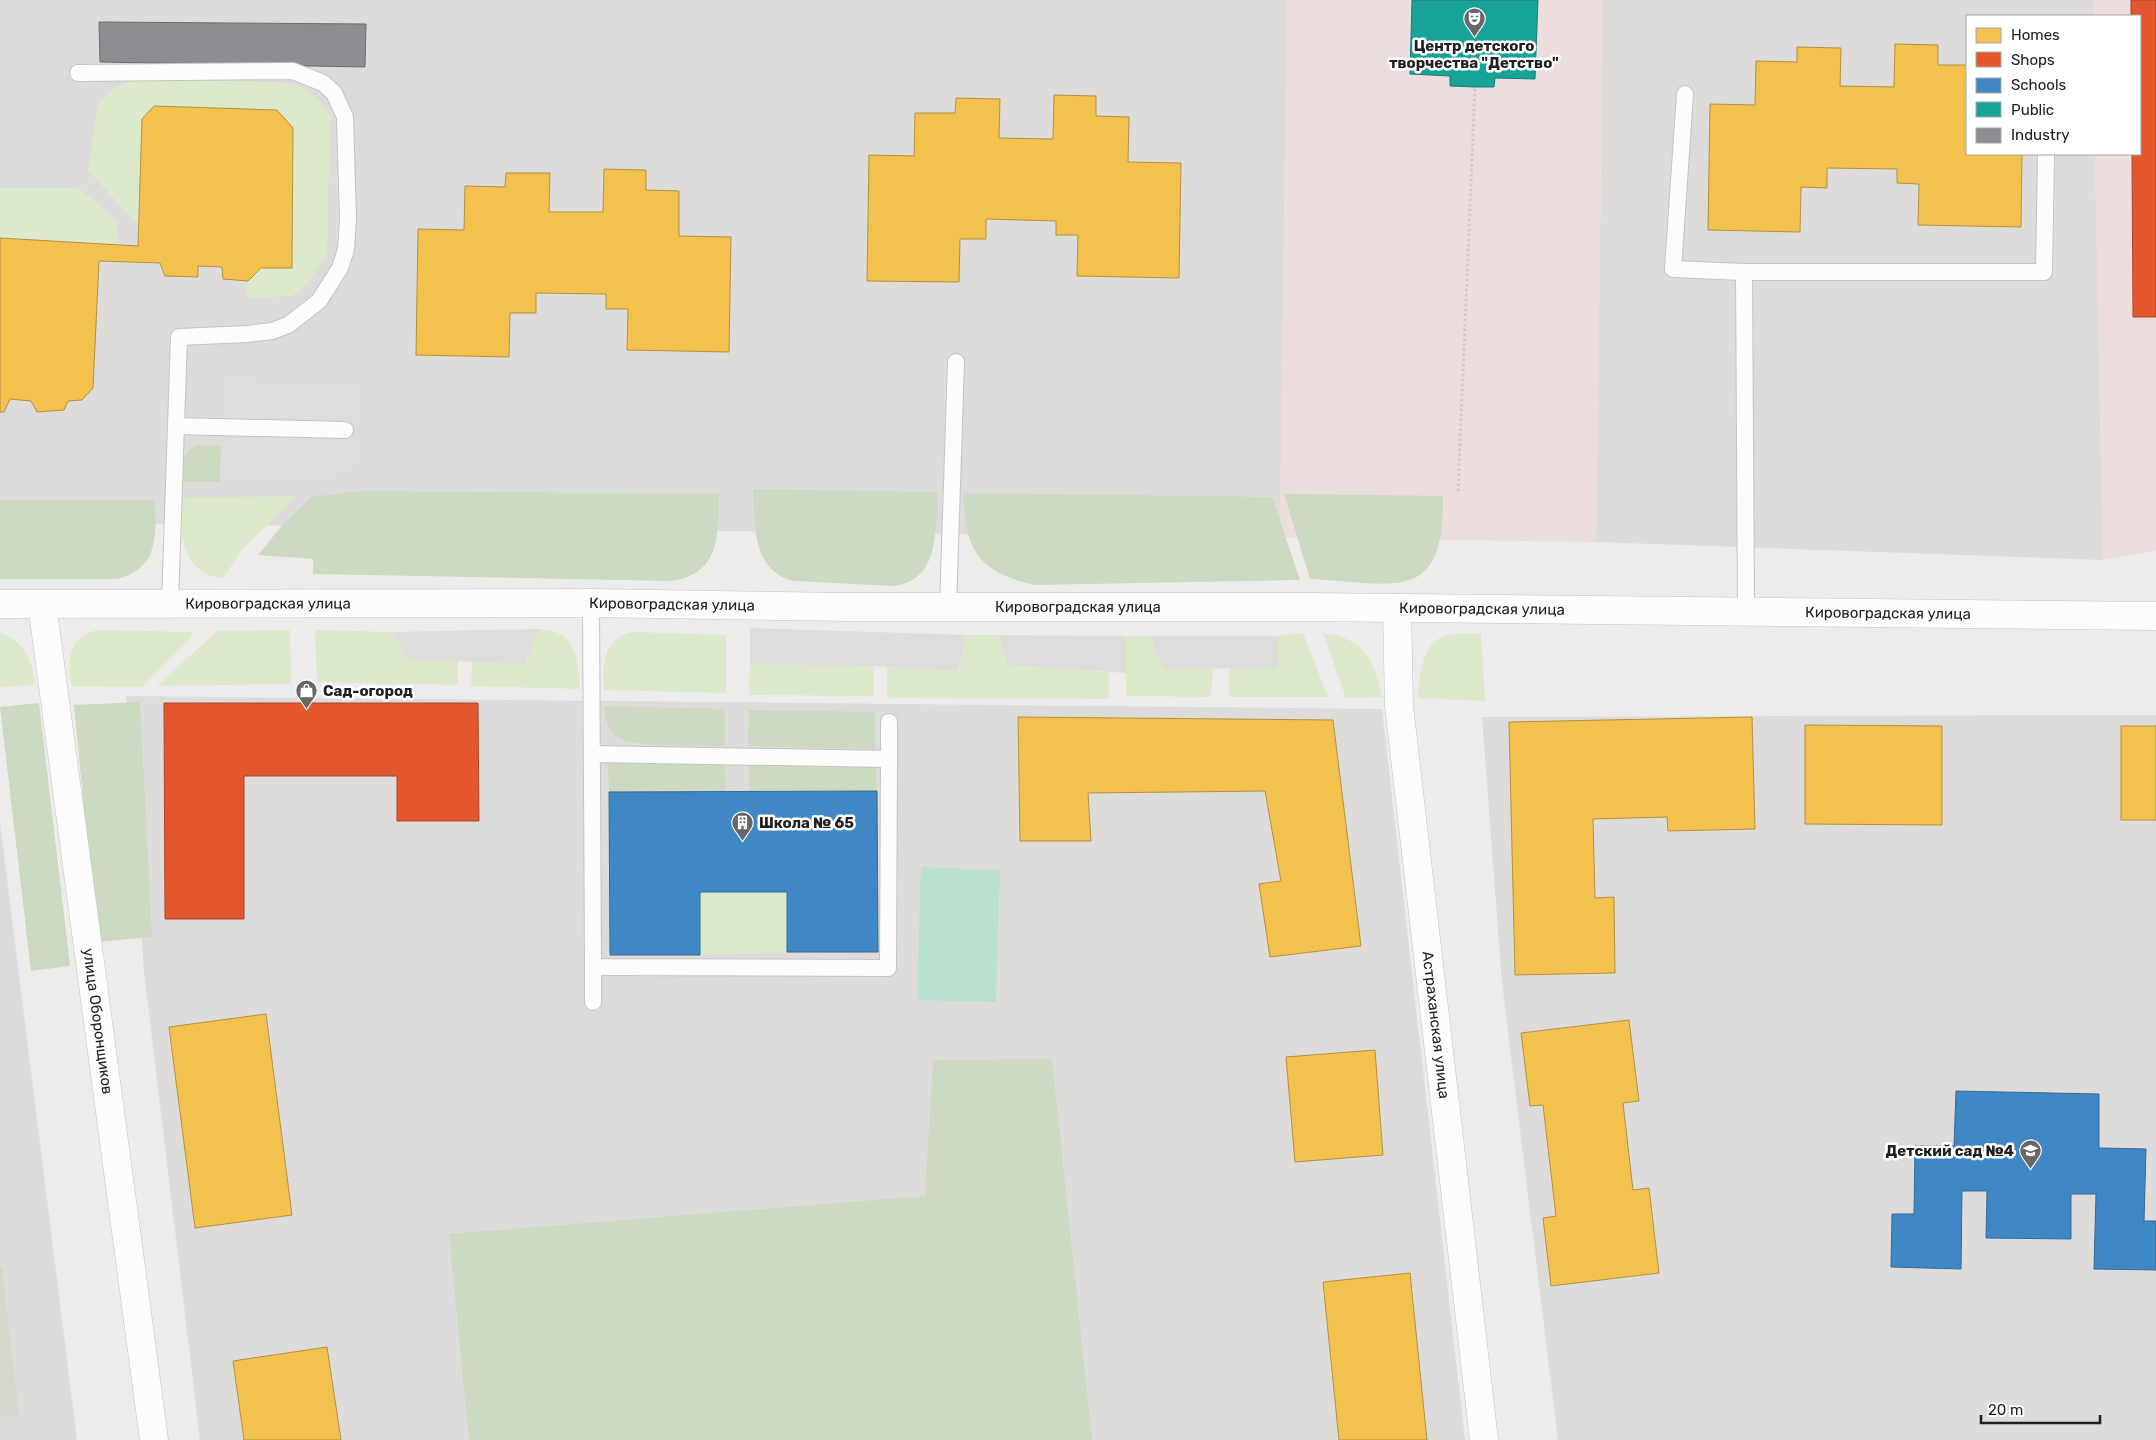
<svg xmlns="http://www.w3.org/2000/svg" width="2156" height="1440" viewBox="0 0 2156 1440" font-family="Rubik,sans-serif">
	<rect width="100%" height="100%" fill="#eeecea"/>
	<g fill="#dddcdb">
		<polygon points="0,0 1287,0 1280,538 0,522"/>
		<polygon points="1603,0 2093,0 2093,16 1967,16 1967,154 2095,154 2103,560 1596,542"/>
		<polygon points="126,696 1382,709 1465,1440 200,1440 144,971"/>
		<polygon points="2156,715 2156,1440 1558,1440 1502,983 1482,717"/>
		<polygon points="0,822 77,1440 0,1440"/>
	</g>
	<g fill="#ebdedd">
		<polygon points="1287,0 1603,0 1596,542 1280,538"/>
		<polygon points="2093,0 2156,0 2156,551 2103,560 2095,154 2140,154 2140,16 2093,16"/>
	</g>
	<polygon fill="#d7d6cc" points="0,1268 2,1268 19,1415 0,1417"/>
	<g fill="#dce9cb">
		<path d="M153,77L290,83C309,88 321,99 330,117L327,253L308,283L292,296L246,298L248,281L261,268H292L293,128L154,107L142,120L138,224L88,171L97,108C109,85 128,80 153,77Z"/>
		<polygon points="0,188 79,188 117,221 118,245 0,238"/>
		<path d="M297,496L243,548L223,578C183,577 178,529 180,498Z"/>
		<path d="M540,629C578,632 577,658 580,689L471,686L472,661L524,664Z"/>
		<path d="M97,630L193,632L190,639L142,687L71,686C68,659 67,638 97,630Z"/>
		<polygon points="290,630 291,684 157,686 217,631"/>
		<polygon points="315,630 394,632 406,659 458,661 458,685 317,682"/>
		<path d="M634,632L726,635V693L604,690C602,664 604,637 634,632Z"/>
		<path d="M0,633C25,641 32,661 35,685L0,687Z"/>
		<polygon points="1303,633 1328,697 1229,697 1229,668 1278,668 1278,636"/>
		<path d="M1323,633C1364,638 1374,660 1382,697L1346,698Z"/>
		<path d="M1481,634L1485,701L1418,698C1419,677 1422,639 1449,635C1459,633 1471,634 1481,634Z"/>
		<polygon points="967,635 998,635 1008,665 1109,672 1109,699 887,698 887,667 958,671"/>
		<polygon points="1126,636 1151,636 1163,669 1213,668 1211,697 1126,696"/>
		<polygon points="750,664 874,666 874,696 749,695"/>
		<polygon points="700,892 787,892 787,952 700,955"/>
	</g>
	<g fill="#cbdac1">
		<path d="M199,445L221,446L220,482H181C182,466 182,450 199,445Z"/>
		<path d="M753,489L938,492C935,528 941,581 893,586L794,581C751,571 755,524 753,489Z"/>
		<path d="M360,491L719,494C718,535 721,573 672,581L313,574V559L258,555L285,522L311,497Z"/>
		<path d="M963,493L1272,497L1300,580L1035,585C977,572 965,549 963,493Z"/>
		<path d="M1284,494L1443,496C1445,606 1394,583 1310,579Z"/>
		<path d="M0,500H155C156,536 159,568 117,579H0Z"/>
		<polygon points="140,702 152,937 97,942 74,705"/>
		<polygon points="39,703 70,966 31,971 0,707"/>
		<path d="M604,706L725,709V746C702,745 638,748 621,739C609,734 605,718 604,706Z"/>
		<polygon points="749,710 875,712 875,749 748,746"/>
		<polygon points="608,763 725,765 726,792 609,792"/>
		<polygon points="749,765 876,767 877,791 749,792"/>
		<polygon points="1052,1059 1092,1440 469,1440 449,1234 925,1196 933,1060"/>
	</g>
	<polygon fill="#b8e2ce" points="921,867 1000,870 996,1002 917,1000"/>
	<g fill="#dedddc">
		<polygon points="223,380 359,383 358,462 340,474 314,483 220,482"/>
		<polygon points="750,628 967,635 958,671 874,666 750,664"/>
		<polygon points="540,629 524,664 406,659 394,632"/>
		<polygon points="998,635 1126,636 1126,673 1008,665"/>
		<polygon points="1151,636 1278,636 1278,668 1163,669"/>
	</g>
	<g fill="#f2c14e" stroke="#b39140">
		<polygon points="1895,44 1938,45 1938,65 1967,65 1967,154 2022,154 2021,227 1918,225 1919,184 1897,183 1897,169 1827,168 1827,188 1801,187 1800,232 1708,230 1710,104 1755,105 1756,61 1797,62 1797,47 1841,48 1840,86 1894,87"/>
		<polygon points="1054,95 1096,96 1096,116 1129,117 1128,162 1181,163 1179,278 1077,276 1078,235 1056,235 1056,221 986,219 986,239 960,239 959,282 867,281 869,155 914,156 915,113 955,113 956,98 1000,99 999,138 1053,139"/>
		<polygon points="154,106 277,110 293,128 292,268 261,268 248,281 223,279 222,267 198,266 198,277 165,276 160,263 99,261 93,388 82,400 68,401 64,410 37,412 31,401 10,399 4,412 0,412 0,238 138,246 142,119"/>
		<polygon points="604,169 646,170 646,190 679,191 679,236 731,237 729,352 627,350 628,309 606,309 606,294 536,293 536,313 510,313 509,357 416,355 418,229 464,230 465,186 505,187 506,173 550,173 549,212 603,212"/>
		<polygon points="1018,717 1333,720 1361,946 1270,957 1259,884 1281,881 1265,791 1088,793 1091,841 1020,841"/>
		<polygon points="1752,717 1755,829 1668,831 1667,817 1593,819 1595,898 1614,897 1615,973 1515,975 1509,722"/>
		<polygon points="1805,725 1942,726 1942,825 1805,824"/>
		<rect x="2121" y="726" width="35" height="94"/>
		<polygon points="266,1014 292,1215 195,1228 169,1027"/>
		<polygon points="1629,1020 1639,1101 1623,1103 1633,1190 1649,1188 1659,1273 1551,1286 1543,1218 1556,1216 1543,1105 1530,1106 1521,1033"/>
		<polygon points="1375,1050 1383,1155 1295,1162 1286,1057"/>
		<polygon points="1410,1273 1427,1440 1339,1440 1323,1282"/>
		<polygon points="327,1347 341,1440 244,1440 233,1361"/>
	</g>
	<g fill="#e4572e" stroke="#a9462a">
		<polygon points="2131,0 2156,0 2156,317 2133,317 2132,154 2140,154 2140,16 2131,16"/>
		<polygon points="164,703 478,703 479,821 397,821 397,776 244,776 244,919 165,919"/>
	</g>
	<g fill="#3f88c5" stroke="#366994">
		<polygon points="877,791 878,952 787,952 787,892 700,892 700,955 610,955 609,792"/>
		<polygon points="1956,1091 2099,1094 2099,1148 2146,1149 2144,1221 2156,1221 2156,1270 2094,1269 2096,1194 2071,1194 2071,1239 1986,1238 1987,1191 1962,1191 1961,1269 1891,1267 1892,1214 1914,1214 1915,1146 1954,1146"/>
	</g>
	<polygon fill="#17a398" stroke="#1a7c74" points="1412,0 1538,0 1535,79 1495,78 1494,87 1475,87 1450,86 1450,76 1410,74"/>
	<polygon fill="#8d8d92" stroke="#6c6c70" points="99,22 366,24 365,67 100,62"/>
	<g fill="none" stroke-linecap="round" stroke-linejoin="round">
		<defs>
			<g id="service">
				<polyline points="78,73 293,71 323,83 334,93 345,117 348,219 346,249 340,268 319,301 288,325 272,331 247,334 179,337 170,603"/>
				<polyline points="1685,94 1673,269 1744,272"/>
				<polyline points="176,426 345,430"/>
				<polyline points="591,603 593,967 888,968 889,759 592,754"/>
				<polyline points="948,607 956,362"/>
				<polyline points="1746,612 1744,272 2044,272 2046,154"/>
				<polyline points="889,759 889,722"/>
				<polyline points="593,1002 593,967"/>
			</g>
			<g id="minor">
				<path id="s1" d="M42,604L154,1440"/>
				<path id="s2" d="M1397,608L1399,706L1484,1440"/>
			</g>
			<g id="tertiary">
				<path id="s3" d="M0,604L591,603L849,607H1309L2156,616"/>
			</g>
		</defs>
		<use href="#service" stroke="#c5c4c4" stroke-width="18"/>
		<use href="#minor" stroke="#c5c4c4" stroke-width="29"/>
		<use href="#tertiary" stroke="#c5c4c4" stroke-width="29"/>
		<polyline stroke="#d6cac9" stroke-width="3" stroke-dasharray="2.5 2.5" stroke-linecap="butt" points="1458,491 1475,87"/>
		<use href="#service" stroke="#fcfcfc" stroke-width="16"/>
		<use href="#minor" stroke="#fcfcfc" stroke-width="28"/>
		<use href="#tertiary" stroke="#fcfcfc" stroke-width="28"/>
	</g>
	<defs>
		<symbol id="theatre-pin" viewBox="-11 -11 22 30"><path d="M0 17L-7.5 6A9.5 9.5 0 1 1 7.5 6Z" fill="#686767" stroke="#fff"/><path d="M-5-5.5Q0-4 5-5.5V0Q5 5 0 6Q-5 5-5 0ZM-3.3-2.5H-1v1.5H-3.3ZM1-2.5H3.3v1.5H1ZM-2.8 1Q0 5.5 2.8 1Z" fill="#fff"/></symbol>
		<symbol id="shop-pin" viewBox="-11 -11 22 30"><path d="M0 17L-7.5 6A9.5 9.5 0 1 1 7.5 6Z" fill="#686767" stroke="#fff"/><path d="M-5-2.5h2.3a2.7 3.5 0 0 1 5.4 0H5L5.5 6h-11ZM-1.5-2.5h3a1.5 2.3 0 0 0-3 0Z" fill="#fff"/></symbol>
		<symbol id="building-pin" viewBox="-11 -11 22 30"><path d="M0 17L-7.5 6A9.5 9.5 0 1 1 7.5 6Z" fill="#686767" stroke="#fff"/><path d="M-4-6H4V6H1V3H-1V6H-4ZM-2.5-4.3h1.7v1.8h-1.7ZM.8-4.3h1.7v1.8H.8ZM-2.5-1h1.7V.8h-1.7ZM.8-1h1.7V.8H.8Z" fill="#fff"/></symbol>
		<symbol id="school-pin" viewBox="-11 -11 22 30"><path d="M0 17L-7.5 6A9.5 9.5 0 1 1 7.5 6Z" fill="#686767" stroke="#fff"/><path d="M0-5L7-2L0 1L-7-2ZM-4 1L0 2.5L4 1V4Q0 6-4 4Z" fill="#fff"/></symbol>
	</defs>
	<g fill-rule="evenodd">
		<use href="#theatre-pin" x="1462" y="6" width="25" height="34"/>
		<use href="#shop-pin" x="294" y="678" width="25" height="34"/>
		<use href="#building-pin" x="730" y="810" width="25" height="34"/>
		<use href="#school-pin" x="2018" y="1138" width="25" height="34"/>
	</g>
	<g text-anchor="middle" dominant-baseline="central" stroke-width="5" stroke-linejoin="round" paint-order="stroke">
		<g font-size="15" font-weight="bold" fill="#202020" stroke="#fff" text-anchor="start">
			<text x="1474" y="46" text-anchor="middle">Центр детского<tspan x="1474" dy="17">творчества "Детство"</tspan></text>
			<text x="323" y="691">Сад-огород</text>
			<text x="759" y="823">Школа № 65</text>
			<text x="2014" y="1151" text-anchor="end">Детский сад №4</text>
		</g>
		<g font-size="15" fill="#202020" stroke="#fff">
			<text stroke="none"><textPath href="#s3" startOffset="268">Кировоградская улица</textPath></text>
			<text stroke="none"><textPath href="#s3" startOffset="672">Кировоградская улица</textPath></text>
			<text stroke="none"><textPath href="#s3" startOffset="1078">Кировоградская улица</textPath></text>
			<text stroke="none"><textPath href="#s3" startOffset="1482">Кировоградская улица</textPath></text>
			<text stroke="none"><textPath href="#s3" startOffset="1888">Кировоградская улица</textPath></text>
			<text stroke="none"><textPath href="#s1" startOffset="421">улица Оборонщиков</textPath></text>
			<text stroke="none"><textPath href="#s2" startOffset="419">Астраханская улица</textPath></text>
		</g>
	</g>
	<rect x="1966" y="15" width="175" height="140" fill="#ffffff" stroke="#a6a6a6"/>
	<rect x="1976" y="28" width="25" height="15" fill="#f2c14e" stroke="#a6a6a6"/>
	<text x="2011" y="40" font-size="15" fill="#202020">Homes</text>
	<rect x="1976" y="52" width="25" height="15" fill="#e4572e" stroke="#a6a6a6"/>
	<text x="2011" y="65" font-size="15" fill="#202020">Shops</text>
	<rect x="1976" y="78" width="25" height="15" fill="#3f88c5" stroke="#a6a6a6"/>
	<text x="2011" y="90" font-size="15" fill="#202020">Schools</text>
	<rect x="1976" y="102" width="25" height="15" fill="#17a398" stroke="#a6a6a6"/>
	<text x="2011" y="115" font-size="15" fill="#202020">Public</text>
	<rect x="1976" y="128" width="25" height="15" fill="#8d8d92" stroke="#a6a6a6"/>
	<text x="2011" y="140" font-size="15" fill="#202020">Industry</text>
	<path d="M1981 1415v8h119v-8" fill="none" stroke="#202020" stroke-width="2.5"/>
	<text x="1988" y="1415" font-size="15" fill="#202020" stroke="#ffffff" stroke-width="4" paint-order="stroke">20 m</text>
</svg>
